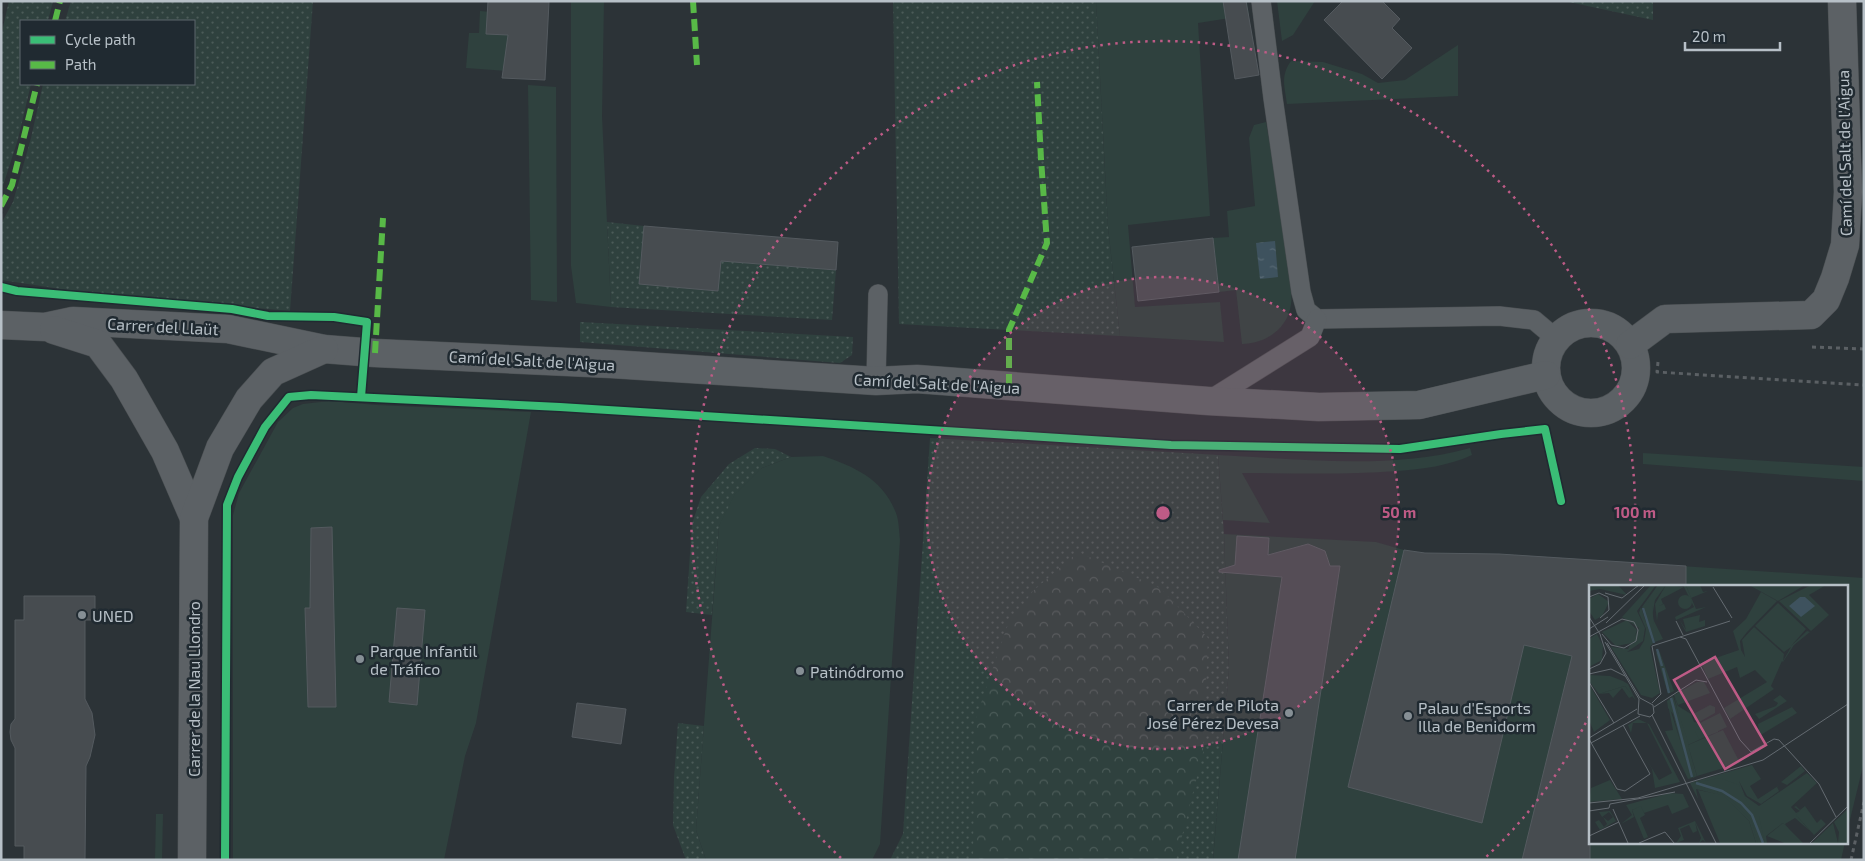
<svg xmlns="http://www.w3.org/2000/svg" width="1865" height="861" viewBox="0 0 1865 861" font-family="'Exo 2',sans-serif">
	<defs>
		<pattern id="grass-dots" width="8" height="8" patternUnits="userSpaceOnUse" patternTransform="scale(1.25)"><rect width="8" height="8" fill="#2f413e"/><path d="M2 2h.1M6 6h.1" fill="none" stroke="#4b5b58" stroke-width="1.8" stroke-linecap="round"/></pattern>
		<pattern id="forest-crowns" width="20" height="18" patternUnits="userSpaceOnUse" patternTransform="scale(1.25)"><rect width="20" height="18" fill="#2f413e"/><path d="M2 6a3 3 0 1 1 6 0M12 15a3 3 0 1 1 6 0" fill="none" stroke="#4b5b58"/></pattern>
		<pattern id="water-ripples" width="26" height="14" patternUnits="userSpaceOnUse" patternTransform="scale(1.25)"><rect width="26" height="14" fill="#3e525e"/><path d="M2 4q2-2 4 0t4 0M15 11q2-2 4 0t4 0" fill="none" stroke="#586974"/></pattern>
	</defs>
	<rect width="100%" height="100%" fill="#2c3337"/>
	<g fill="url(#grass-dots)">
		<polygon points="9,1 53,1 48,21 21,21 21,84 31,84 18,139 1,192 1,36"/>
		<polygon points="71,1 313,1 290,311 88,293 1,280 1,224 13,202 31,138 43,84 194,84 194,21 65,21"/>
		<polygon points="893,1 1096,1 1108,227 1120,336 899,324"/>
		<polygon points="1564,1 1653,1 1653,20"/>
		<polygon points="607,222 644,226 639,284 718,291 721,261 836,270 832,320 611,307"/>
		<polygon points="580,322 853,337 852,355 840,363 580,342"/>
		<polygon points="930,438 1218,455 1224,534 1229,669 1213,860 890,860 903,834"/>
		<polygon points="755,448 775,449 791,457 762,468 719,526 712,615 686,612 692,524 701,497 729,464"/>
		<polygon points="678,723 704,726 696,830 706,860 686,860 673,825 674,778"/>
	</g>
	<polygon fill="url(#forest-crowns)" points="1078,552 1160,588 1208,638 1203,753 1176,860 973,860 975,721 1007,627 1033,591"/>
	<g fill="#2f413e">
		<polygon points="514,1 519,1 515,61 507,71 466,68 469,33 479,33 480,11 513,14"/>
		<polygon points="571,1 604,1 602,116 611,307 576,303 571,266"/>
		<polygon points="1096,1 1247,1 1249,15 1198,23 1210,216 1128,225 1135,307 1220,302 1224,342 1120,336 1108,227"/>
		<polygon points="1277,1 1315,1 1293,35 1282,41"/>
		<path d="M1458,45V96L1287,104C1285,87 1280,76 1291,61L1323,62L1362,74L1378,83L1405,80Z"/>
		<polygon points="528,85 556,87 557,302 531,300"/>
		<path d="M1266,122C1274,168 1282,215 1287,262C1288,274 1293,293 1291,304C1288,329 1265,344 1242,344L1236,290L1219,292L1213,238L1229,237L1227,211L1255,206L1249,138L1254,125Z"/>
		<polygon points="329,401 377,405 531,412 476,723 465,756 444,860 233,860 233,515 239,493 278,422 293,408 303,404"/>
		<path d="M1470,448L1472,455C1449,466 1422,469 1397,471C1345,475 1294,473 1242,473L1270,523L1223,520L1218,455C1298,459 1392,470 1470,448Z"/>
		<polygon points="1643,453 1864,467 1864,481 1643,464"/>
		<path d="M823,456C855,467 883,479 896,513C899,521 899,531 900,540L880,844L872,860H706L696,830L719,526L735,494L762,468L791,457Z"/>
		<polygon points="1224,534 1376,542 1404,550 1425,553 1499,554 1864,578 1864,762 1846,836 1846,586 1590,586 1590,842 1845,842 1841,860 1213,860 1229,669"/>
		<polygon points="156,814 163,814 162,860 155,860"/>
	</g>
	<polygon fill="url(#water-ripples)" points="1275,241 1278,277 1260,279 1256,243"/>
	<g fill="#474c50" stroke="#545a5f">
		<polygon points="488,1 549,2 545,80 502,78 508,35 486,34"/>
		<polygon points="1223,1 1246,1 1259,75 1235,79"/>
		<polygon points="1343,1 1382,1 1400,19 1392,28 1412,48 1382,79 1324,20"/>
		<polygon points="644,226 838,242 836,270 721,261 718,291 639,284"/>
		<polygon points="1213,238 1219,292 1138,301 1132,247"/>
		<polygon points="332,527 336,707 308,707 305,608 310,608 311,528"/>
		<polygon points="1237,536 1269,538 1268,555 1308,544 1325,551 1330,566 1340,566 1295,860 1238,860 1282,577 1219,572 1219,570 1235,565"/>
		<polygon points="1404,550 1425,553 1499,554 1686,566 1686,586 1590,586 1590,860 1522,860 1572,656 1524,645 1482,823 1348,787"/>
		<polygon points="24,596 95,596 95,620 85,620 85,699 92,713 95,735 90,757 86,766 85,860 24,860 24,846 15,846 15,748 11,740 10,732 11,724 15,719 15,620 24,620"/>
		<polygon points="397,608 425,610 417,705 389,702"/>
		<polygon points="577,703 626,709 621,744 572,737"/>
	</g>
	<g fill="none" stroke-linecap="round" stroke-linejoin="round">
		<defs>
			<g id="service">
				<polyline points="1261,1 1273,98 1301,292 1306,310 1317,319 1499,316 1534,320 1547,331 1554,341"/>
				<polyline points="876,381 878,294"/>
				<polyline points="1208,401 1310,337 1317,319"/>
			</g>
			<g id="minor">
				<circle cx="1591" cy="368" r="45"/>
				<polyline points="1,325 45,327 73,321 228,329 324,349 375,353 611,364 876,381 917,379 1208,401 1319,407 1419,405 1546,375"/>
				<polyline points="54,330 98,344 124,379 165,451 194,518"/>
				<polyline points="1630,345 1665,319 1811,315 1826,300 1835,278 1845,245 1848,192 1842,1"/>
				<polyline points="192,860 194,518 220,448 249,399 273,372 324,349"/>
			</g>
		</defs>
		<use href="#service" stroke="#4a4f52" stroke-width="20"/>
		<use href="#minor" stroke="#4a4f52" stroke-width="29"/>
		<g stroke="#5b6064" stroke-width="3" stroke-dasharray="4 4" stroke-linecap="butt">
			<polyline points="1812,347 1864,349"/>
			<polyline points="1658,362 1657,372 1864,385"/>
			<polyline points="1851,860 1864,802"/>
		</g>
		<use href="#service" stroke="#5c6165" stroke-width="19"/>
		<use href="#minor" stroke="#5c6165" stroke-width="28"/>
		<g stroke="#58b947" stroke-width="6" stroke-dasharray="12 6" stroke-linecap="butt">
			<polyline points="693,1 697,65"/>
			<polyline points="55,21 60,1"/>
			<polyline points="1,206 12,185 37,84"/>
			<polyline points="375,353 383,218"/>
			<polyline points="1009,386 1009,330 1047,243 1041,159 1037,82"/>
		</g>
		<defs>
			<g id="cycleway">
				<polyline points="1,287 17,291 232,309 268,316 334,317 367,322 361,397"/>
				<polyline points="225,860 227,505 238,477 265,427 289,397 311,395 560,407 1171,445 1400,449 1501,434 1545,429 1561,501"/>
			</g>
		</defs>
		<use href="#cycleway" stroke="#202a31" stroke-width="11"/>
		<use href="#cycleway" stroke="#3abd76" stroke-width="8"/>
	</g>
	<circle cx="1163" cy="513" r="236" fill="#be5b86" fill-opacity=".12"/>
	<g fill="none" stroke="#be5b86" stroke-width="2.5" stroke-dasharray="2.5 5">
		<circle cx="1163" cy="513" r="236"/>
		<path d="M1589 716A472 472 0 0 1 1485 858M841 858A472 472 0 1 1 1630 583"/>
	</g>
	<g fill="#868f95" stroke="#202a31" stroke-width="2">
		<circle cx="82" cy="615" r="5"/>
		<circle cx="360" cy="659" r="5"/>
		<circle cx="800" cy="671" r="5"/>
		<circle cx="1289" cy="713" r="5"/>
		<circle cx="1408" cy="716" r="5"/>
	</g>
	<g text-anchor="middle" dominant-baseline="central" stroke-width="5" stroke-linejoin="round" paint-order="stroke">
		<g font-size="16" fill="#b7c0c7" stroke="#202a31">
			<text transform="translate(1844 153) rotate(-91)">Camí del Salt de l'Aigua</text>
			<text transform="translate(163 326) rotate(3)">Carrer del Llaüt</text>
			<text transform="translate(532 360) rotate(3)">Camí del Salt de l'Aigua</text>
			<text transform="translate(937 383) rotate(3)">Camí del Salt de l'Aigua</text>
			<text transform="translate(193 689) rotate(-90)">Carrer de la Nau Llondro</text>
		</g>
		<g font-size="16" fill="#b7c0c7" stroke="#202a31" text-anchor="start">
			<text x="92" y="615">UNED</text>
			<text x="370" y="650">Parque Infantil<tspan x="370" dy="18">de Tráfico</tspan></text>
			<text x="810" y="671">Patinódromo</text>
			<text x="1279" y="704" text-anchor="end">Carrer de Pilota<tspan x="1279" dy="18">José Pérez Devesa</tspan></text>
			<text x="1418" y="707">Palau d'Esports<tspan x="1418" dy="18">Illa de Benidorm</tspan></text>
		</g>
	</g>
	<g transform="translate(1589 585)">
		<rect width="259" height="259" fill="#2c3337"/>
		<path d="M2,0H29L38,10L11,4L0,6ZM62,0H67L48,26L56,43L54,56L38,67L50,64L55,56L57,44L50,28L52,22L64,58L61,62L71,108L63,113L52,110L22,62L39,64L50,43L33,32ZM69,0H77L66,15L63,32L74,54L66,57L53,22ZM94,0H97L107,24L117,22L87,35L86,32L105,22ZM160,0L199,1L216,0L189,16ZM222,0H237L220,10L240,30L222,46L190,16ZM172,7L188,16L158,47L151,56L152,65L156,72L153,55L165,42L195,69L194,76L202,62L195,67L166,41L189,18L217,44L202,61L218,46L221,47L205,60L194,77L193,76L182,101L185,104L141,134L135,123L178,97L166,85L151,93L148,82L119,94L112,78L150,65L144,46L157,34ZM9,9L20,17L13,31L6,35L0,26V14ZM38,35L48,45L43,58L27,61L13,47ZM8,49L14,61L13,75L0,82V54ZM0,90L21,91L34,96L39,99L47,116L36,101L10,109L0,96ZM0,99L21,135L5,147L0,135ZM85,110L89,121L102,129L105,137L111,138L131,128L138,142L99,160L108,191L104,193ZM191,110L198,116L170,134L166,129L187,121L189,118L184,115ZM78,114L103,193L99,194L76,146L84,145ZM203,122L208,128L170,151L169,139ZM49,134L60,139L91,197L66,203L63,184L55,170L70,195L83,188L58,138H44L42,148L39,140ZM163,180L172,194L161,201L169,214L192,199L188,202L190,206L172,219L158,211L150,196L156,211L170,221L218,188L228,198L202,222L207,228L211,226L205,222L207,221L211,225L216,221L209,232L221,246L206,233L196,239L202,247L194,238L177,251L178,258H167L160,236L134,211L107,204L109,214L101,198ZM212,181L216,186L198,200L192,197ZM21,195L33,214L0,217L2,203ZM81,208L94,209L100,222L83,229L79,220L55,228L52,222L43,225L45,232L32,239L43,230L37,220ZM259,224V258H223L244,238L249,258L250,247L245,237Z" fill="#2f413e"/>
		<path d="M69,0H75L59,18L63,21L65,39L57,43V18ZM70,65L85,106L79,109L67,68ZM84,111L99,157L106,192L101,193L84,129L79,123L78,116ZM119,138H129V147L110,154L106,146ZM131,193L150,200L161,223L170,231L176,258H169L162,235L135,208L109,204L104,198Z" fill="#2f413e"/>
		<path d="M77,0L95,2L72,14L74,19L70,21L75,19L77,24L69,28L68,36L66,19ZM97,0H111L114,7L119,6L102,13ZM89 17a7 7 0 1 1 14 0a7 7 0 1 1-14 0ZM111,30L110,37L116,35V41L97,47L90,34L97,45L94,34ZM108,97H115L121,108L89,120L85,110ZM36,101L44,111L40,113L33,103L24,113L20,108L10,109ZM121,120L126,122V128L110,137L105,135L106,128ZM134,145L151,178L108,191L99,160ZM109,205L134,210L160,236L167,258H131ZM52,221L56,230L51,233L59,252L55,254L43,225ZM216,221L228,238L232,234L237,239L225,250L207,230ZM21,226L27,236L11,245L6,237L10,235L15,242L18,239L14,232L19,236L24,232L20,227L13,232L10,227ZM106,236L117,258L114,255L110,258L112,253L106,237L108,246L104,248L100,240L91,244L95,255L87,258L92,251L89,243ZM194,238L214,258H195L178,251Z" fill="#2f413e"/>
		<path d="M211,12H216L226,21L212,32L200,21Z" fill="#3e525e"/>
		<path fill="none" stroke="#3e525e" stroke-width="2.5" d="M54,23L65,58M68,64L73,81M74,83L80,108M82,113L103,192M107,198L133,206L152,218L163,230L174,258"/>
		<path fill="none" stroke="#646b71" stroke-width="1" d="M124,2L143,33M16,8L33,13L50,0M0,12L10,8L19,12L20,25L11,33M0,32L11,49L17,68L11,79L0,84M87,36L94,50M17,38L56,0M0,44L19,32M0,52L33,34L45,37L49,45L47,56L35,63L22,60L13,49M91,52L97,54L151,155M16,57L50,114L49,129L61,132L65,128L64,120L51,113L18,58M0,89L22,84L36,91M0,97L25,138M63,118L72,109L63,61L141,36M65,122L107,95L118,97M63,130L127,258M0,153L48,124M0,154L28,204L36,206L61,189L34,140M151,155L162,167L185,154L190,155L230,199L247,232M2,158L51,131M0,218L49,213L174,175L259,119M20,223L21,219L86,207M24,224L39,258M0,226L20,223M0,251L30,237M50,258L76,247L85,258M221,258L259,221"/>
		<path fill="#be5b86" fill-opacity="0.15" stroke="#be5b86" stroke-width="2.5" d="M126,72L177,160L136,184L85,95Z"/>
		<rect width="259" height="259" fill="none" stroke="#b7c0c7" stroke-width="2.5"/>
	</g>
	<circle cx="1163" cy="513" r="8" fill="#be5b86" stroke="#202a31" stroke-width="2.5"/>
	<g font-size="15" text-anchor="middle" font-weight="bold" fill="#be5b86" stroke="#202a31" stroke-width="5" stroke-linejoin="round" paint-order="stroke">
		<text x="1399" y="518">50 m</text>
		<text x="1635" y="518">100 m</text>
	</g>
	<rect width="1865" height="861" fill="none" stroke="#b7c0c7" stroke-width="5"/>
	<rect x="20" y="20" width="175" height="65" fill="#202a31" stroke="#5c666d"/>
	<rect x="30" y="36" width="25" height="8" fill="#3abd76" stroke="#5c666d"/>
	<text x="65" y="45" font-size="15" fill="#b7c0c7">Cycle path</text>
	<rect x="30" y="61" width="25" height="8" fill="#58b947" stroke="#5c666d"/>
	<text x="65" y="70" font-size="15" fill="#b7c0c7">Path</text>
	<path d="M1685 42v8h95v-8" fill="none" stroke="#b7c0c7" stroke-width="2.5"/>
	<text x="1692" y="42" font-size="15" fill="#b7c0c7" stroke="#202a31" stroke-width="4" paint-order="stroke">20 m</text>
</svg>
